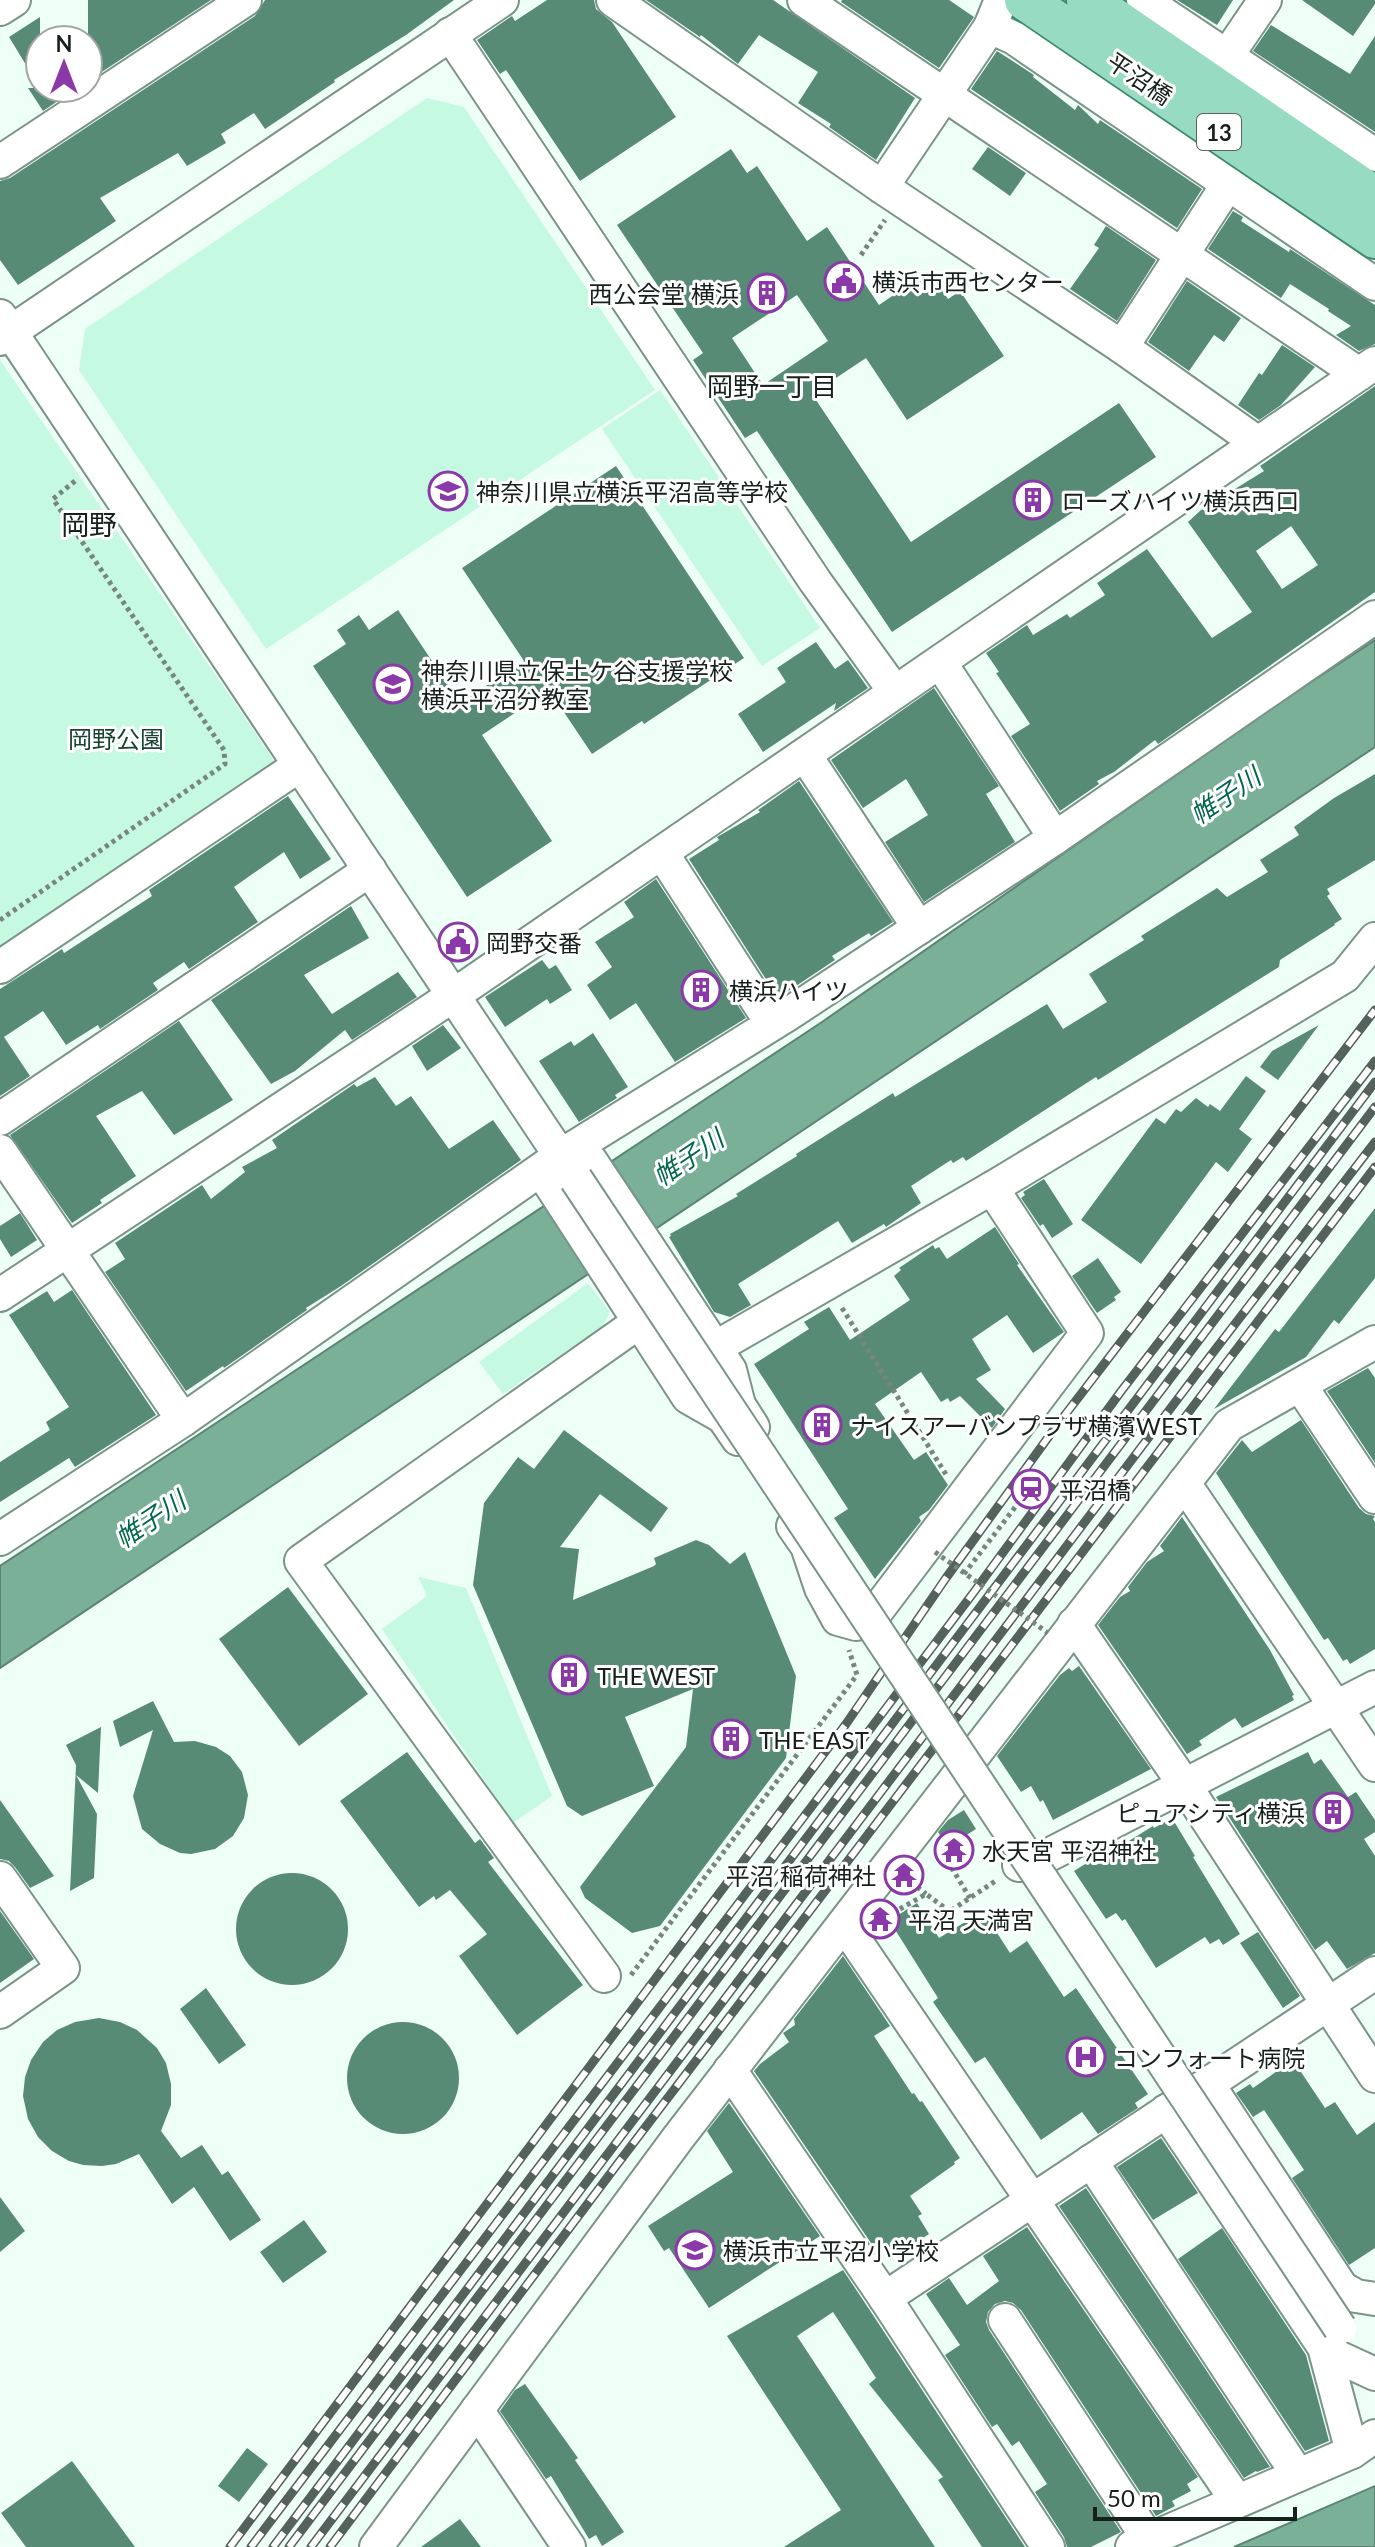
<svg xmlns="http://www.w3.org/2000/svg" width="1375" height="2547" viewBox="0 0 1375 2547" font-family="Lato,'Noto Sans JP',sans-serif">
	<rect width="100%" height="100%" fill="#eefff7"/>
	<g fill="#c5f9e1">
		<polygon points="427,98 464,107 655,390 266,649 79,370 85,329"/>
		<polygon points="0,360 280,769 0,958"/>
		<polygon points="660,390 820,628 762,666 602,429"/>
		<polygon points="588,1283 610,1312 603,1326 503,1394 479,1362"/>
		<polygon points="418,1577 466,1588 552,1796 513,1823 382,1629 427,1596"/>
	</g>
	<g fill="#7aaf98" stroke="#5c8473" stroke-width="2">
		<polygon points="1375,640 1375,747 0,1668 0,1566 822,1022 1279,703"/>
		<polygon points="1375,2486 1375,2547 1234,2547"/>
	</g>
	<g fill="#588b75" fill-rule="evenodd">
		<polygon points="88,0 211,0 88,81"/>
		<polygon points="265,0 454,0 406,35 334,80 335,82 265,129 254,113 221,134 226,143 187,166 178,153 100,198 116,221 18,285 0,260 0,181 10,178 255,16"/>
		<polygon points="547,0 594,0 596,9 612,22 676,117 580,181 506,70 500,74 477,40 512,16 515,21"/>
		<polygon points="646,0 773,0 915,98 876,160 829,127 831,124 798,103 818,72 759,35 738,64 701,35 700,37"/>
		<polygon points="842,0 949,0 974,17 939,68 841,2"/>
		<polygon points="1177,0 1233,0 1217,25"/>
		<polygon points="1302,0 1375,0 1375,4 1353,36"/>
		<polygon points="40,17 40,88 9,37"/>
		<polygon points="1271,25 1350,74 1375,36 1375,132 1253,51"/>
		<polygon points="997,51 1034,75 1033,77 1075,110 1078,105 1098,124 1100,120 1202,189 1177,228 971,89"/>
		<polygon points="28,88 77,88 43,111"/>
		<polygon points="988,147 1026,173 1010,196 972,169"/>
		<path d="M731,149L747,173L757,166L807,241L827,227L879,305L929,271L948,299L960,291L1004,356L907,420L866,358L812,394L911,542L1119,403L1156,457L892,632L757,431L745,438L693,360L703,353L617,225ZM797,295L828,341L763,385L732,338Z"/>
		<polygon points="1233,211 1243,217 1241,221 1289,252 1290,249 1375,305 1375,344 1359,351 1336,335 1351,326 1328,311 1329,309 1290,284 1281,298 1208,249"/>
		<polygon points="1106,226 1156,260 1117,321 1070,289 1099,248 1094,245"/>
		<polygon points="1187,281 1241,318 1224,342 1214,335 1189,371 1148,342"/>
		<polygon points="1282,345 1315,367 1281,405 1259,420 1238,405 1259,373 1262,375"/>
		<path d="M1375,386V592L1158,744L1155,740L1114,772L1097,781L1099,784L1060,811L1011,736L1030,724L996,673L999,672L986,653L1027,625L1033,635L1067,614L1070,618L1105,595L1097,583L1147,549L1212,638L1252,612L1188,522L1201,510L1264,471L1260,466ZM1291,526L1318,565L1282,589L1256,551Z"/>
		<polygon points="616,466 744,658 644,724 642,721 592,754 549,690 482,735 552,841 467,897 313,666 346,644 337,630 359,615 369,630 398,610 460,703 524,661 462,568"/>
		<polygon points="816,642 835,669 848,660 868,688 834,711 836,703 763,752 738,714 786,682 777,668"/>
		<polygon points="934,688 999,786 986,794 1015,842 924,902 885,842 928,815 906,779 863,808 831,760"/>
		<polygon points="1375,774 1375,860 1327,889 1330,894 1327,896 1342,919 1334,924 1335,925 1280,960 1279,967 1098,1080 1096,1077 966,1161 963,1157 953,1163 951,1160 911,1186 921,1203 886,1227 884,1224 852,1243 838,1221 738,1284 751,1305 730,1317 714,1312 669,1237 671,1236 670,1234 738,1196 736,1194 797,1156 796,1154 893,1093 895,1097 1047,1004 1063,1029 1107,1002 1089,974 1144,940 1141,936 1217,888 1227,897 1268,872 1260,860 1299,835 1294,827 1334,798"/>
		<polygon points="799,781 893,922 871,936 869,933 832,956 835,960 778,998 689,859 719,840 717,837 724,833 760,812 758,810"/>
		<polygon points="288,796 331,859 300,879 284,852 234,887 258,922 189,969 184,962 153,983 158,990 100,1029 98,1025 66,1045 43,1011 4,1037 30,1076 0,1096 0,989 62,949 64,953 152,896 149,890"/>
		<polygon points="656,879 746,1018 675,1062 636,1003 610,1020 587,985 612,967 595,942 634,917 624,902"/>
		<polygon points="351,906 369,938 304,975 332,1014 398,972 417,997 352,1040 345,1030 295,1071 271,1084 211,1000"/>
		<polygon points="542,960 549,969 556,965 572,990 550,1004 547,999 505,1027 485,997"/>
		<polygon points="179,1021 233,1100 174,1135 142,1091 96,1116 136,1176 100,1200 102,1203 72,1223 10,1135"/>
		<polygon points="443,1025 461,1048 427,1071 412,1046"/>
		<polygon points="1319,1025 1278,1080 1260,1067 1272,1051"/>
		<polygon points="593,1033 628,1087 615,1095 617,1098 579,1122 539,1061 571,1041 574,1046"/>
		<polygon points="1246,1076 1266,1091 1239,1129 1252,1139 1228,1172 1216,1162 1141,1264 1081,1220 1156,1118 1165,1124 1176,1109 1181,1112 1196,1098 1208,1107 1210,1104 1220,1111"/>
		<polygon points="375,1077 396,1106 411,1096 449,1149 493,1120 521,1160 341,1286 306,1308 307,1310 224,1368 223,1366 186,1391 105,1272 125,1259 115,1243 202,1185 211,1199 245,1172 242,1167 277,1148 272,1140 354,1084 357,1087"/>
		<polygon points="1044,1179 1073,1224 1052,1238 1043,1224 1040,1226 1021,1198 1025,1195 1023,1192"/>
		<polygon points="1375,1208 1375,1278 1339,1324 1334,1320 1306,1357 1214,1409 1275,1329 1279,1332"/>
		<polygon points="20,1213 37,1240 11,1257 0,1239 0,1226"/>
		<polygon points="995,1227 1019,1264 1017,1265 1064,1332 1033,1353 1007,1315 972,1339 991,1370 976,1379 1005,1409 992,1428 960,1396 950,1402 948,1398 941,1402 921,1372 875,1404 914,1460 926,1452 948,1485 929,1510 919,1517 921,1521 875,1579 834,1518 848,1509 754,1364 809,1329 804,1322 829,1307 850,1340 910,1300 894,1276 901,1270 899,1268 933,1245 935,1249 939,1247 947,1259"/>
		<polygon points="1098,1258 1121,1292 1114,1297 1116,1300 1097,1313 1072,1276"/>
		<polygon points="72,1290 156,1415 75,1467 69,1458 0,1502 0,1462 50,1430 46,1422 69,1407 9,1315 47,1291 54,1302"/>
		<polygon points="1368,1368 1375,1378 1375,1463 1327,1391"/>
		<polygon points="1301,1420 1359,1508 1366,1514 1375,1516 1373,1519 1375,1522 1375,1649 1350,1664 1347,1659 1343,1661 1328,1638 1324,1640 1216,1473 1242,1440 1252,1452"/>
		<polygon points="564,1430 668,1508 651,1532 600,1494 560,1547 579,1549 573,1600 654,1566 656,1564 654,1558 696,1540 709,1545 730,1564 745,1552 796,1676 786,1758 660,1926 632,1933 585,1898 580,1887 686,1747 693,1689 625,1717 654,1786 582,1816 567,1806 473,1585 484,1503 518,1457 534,1469"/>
		<polygon points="1182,1517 1270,1650 1294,1695 1292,1696 1294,1700 1242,1728 1235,1718 1199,1741 1202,1745 1187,1754 1098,1625 1120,1597 1130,1591 1128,1587 1147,1562 1164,1551 1160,1546"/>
		<polygon points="288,1587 368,1694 299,1746 219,1639"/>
		<polygon points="1079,1666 1151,1769 1053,1820 1043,1800 1040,1802 1031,1786 1021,1792 997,1756 1060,1675 1069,1668 1072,1671"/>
		<polygon points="153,1701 174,1742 195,1741 216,1747 230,1756 242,1772 248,1795 244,1818 233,1836 215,1849 191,1854 180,1853 160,1844 142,1829 133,1796 153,1730 120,1747 113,1721"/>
		<polygon points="101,1727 98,1793 76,1775 97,1814 94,1878 70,1891 76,1765 66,1745"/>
		<polygon points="407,1752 475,1843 480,1839 494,1858 488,1862 583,1985 517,2035 459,1956 487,1934 450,1890 436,1900 434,1896 419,1907 340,1801"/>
		<polygon points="1308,1752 1314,1764 1321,1759 1348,1797 1356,1792 1375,1820 1375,1832 1364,1839 1375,1856 1375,1953 1347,1969 1327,1941 1315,1950 1216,1797"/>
		<polygon points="0,1800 54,1876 30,1888 15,1867 9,1861 0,1859"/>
		<polygon points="964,1810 976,1829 948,1847 938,1832 948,1820"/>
		<polygon points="1172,1818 1195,1856 1193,1857 1240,1934 1223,1945 1219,1939 1210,1944 1205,1937 1156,1968 1125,1919 1122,1921 1116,1913 1106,1919 1074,1871 1109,1849 1111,1852 1153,1826 1154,1828"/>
		<circle cx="292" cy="1929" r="56"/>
		<polygon points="917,1903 939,1938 983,1911 1010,1953 1027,1941 1064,1997 1076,1988 1148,2094 1135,2103 1138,2108 1098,2134 1082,2112 1041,2140 985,2057 975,2063 933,2002 938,1998 894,1928 896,1927 892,1919"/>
		<polygon points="0,1911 34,1959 0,1983"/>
		<polygon points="1258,1932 1300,1996 1283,2008 1240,1943"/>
		<polygon points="843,1956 890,2026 874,2036 912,2094 914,2093 920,2102 922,2101 960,2158 954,2162 955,2164 910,2196 922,2214 918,2216 929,2234 890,2260 878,2243 873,2246 754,2071 760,2064 789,2042 783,2033 795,2025 794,2019"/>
		<polygon points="206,1988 246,2045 219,2064 180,2009"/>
		<polygon points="99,2018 120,2022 137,2030 157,2048 166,2063 171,2084 171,2105 161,2131 181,2158 202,2145 222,2175 228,2171 261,2220 230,2241 194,2187 172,2204 139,2154 116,2164 102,2166 83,2165 69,2161 52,2151 38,2137 28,2119 23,2096 25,2077 31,2060 43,2042 57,2030 75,2022"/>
		<circle cx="403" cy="2078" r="56"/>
		<polygon points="1293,2060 1325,2108 1335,2102 1357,2135 1375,2122 1375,2248 1349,2265 1292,2178 1304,2170 1264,2110 1253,2117 1236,2093 1250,2084 1253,2088"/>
		<polygon points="729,2103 820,2236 709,2308 669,2248 664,2251 648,2226 733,2172 707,2131"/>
		<polygon points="1161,2138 1198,2193 1153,2220 1117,2167"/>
		<polygon points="1086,2188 1270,2467 1257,2472 1256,2471 1244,2478 1059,2206"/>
		<polygon points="0,2197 25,2231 0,2252"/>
		<polygon points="304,2220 327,2252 283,2283 260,2252"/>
		<polygon points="1027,2227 1198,2477 1187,2484 1191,2491 1172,2501 1175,2506 1156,2516 1021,2310 1013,2303 1005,2301 995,2304 988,2312 986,2322 989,2330 1121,2532 1091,2547 1067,2547 1064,2537 1035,2492 1047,2484 1019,2441 1012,2446 997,2424 992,2427 945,2355 960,2345 926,2294 949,2278 967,2305 999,2281 983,2256"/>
		<polygon points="1222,2228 1306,2355 1329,2441 1305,2451 1178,2259"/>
		<polygon points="843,2270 869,2309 1025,2547 982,2547 938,2480 943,2477 869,2384 876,2378 833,2312 797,2336 935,2547 784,2547 841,2510 727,2336"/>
		<polygon points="525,2384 578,2458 575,2460 624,2532 602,2546 596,2535 589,2539 551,2476 546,2479 500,2411 515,2390"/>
		<polygon points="247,2448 268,2464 239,2502 218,2486"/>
		<polygon points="72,2461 135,2547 26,2547 1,2513"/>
		<polygon points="460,2519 481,2547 421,2547"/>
	</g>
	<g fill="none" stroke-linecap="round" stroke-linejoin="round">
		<defs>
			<g id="minor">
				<polyline points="613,0 882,187 1122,347 1258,443"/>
				<polyline points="804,0 1359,374"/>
				<polyline points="1001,0 990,27 1014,38 1375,284"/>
				<polyline points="1143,0 1375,155"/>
				<polyline points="0,9 14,0"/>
				<polyline points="450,34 815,581 895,692"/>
				<polyline points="1227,56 1265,0"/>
				<polyline points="0,162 245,0"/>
				<polyline points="882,187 990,27"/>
				<polyline points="0,316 571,1172"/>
				<polyline points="0,339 502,0"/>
				<polyline points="1122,347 1228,184"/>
				<polyline points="940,662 1055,838"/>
				<polyline points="805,755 919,928"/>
				<polyline points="662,853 772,1024"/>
				<polyline points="0,967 300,765"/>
				<polyline points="0,1119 370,870"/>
				<polyline points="0,1151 183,1420"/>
				<polyline points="560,1156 548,1181 688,1397 723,1417 738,1439"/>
				<polyline points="560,1156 591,1161 730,1370 739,1405 753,1427"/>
				<polyline points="0,1295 454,995 1375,363"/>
				<polyline points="673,1372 992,1188 1345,976 1375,939"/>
				<polyline points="1300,1385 1375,1497"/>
				<polyline points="1184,1483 1375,1765"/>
				<polyline points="793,1526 807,1546 821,1588 838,1619 856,1624 876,1612 1087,1333 992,1188"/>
				<polyline points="0,1539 183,1420 560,1156 787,1015 1055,838 1375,617"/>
				<polyline points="1074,1624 1186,1787 1375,2076"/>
				<polyline points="1019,1865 1039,1860 1375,1687"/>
				<polyline points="0,1878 63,1968 0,2012"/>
				<polyline points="844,1924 1237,2501"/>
				<polyline points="604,1976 301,1561 639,1322"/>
				<polyline points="730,2070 885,2298 1048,2547"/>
				<polyline points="1208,2084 1342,2288 1356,2296 1375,2299"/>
				<polyline points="1166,2111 1324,2347 1352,2452"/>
				<polyline points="1091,2161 1298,2475"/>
				<polyline points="885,2298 1375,1973"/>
				<polyline points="1005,2320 1149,2540"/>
				<polyline points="1324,2347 1338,2357 1375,2374"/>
				<polyline points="477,2410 569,2547"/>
				<polyline points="376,2547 678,2138 1229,1425 1375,1342"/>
				<polyline points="1132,2547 1352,2452 1375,2436"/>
			</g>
			<g id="major">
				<polyline points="1025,0 1375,238"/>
				<polyline points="1087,0 1375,197"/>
			</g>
		</defs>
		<use href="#minor" stroke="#7a9488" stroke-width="36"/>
		<use href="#major" stroke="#3c8b6e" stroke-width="44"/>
		<g stroke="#798680" stroke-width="5" stroke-dasharray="4 4" stroke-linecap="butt">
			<polyline points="861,255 885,220"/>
			<polyline points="0,920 225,764 224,750 53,499 75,481"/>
			<polyline points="842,1308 947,1476"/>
			<polyline points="964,1574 1016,1506"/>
			<polyline points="939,1847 970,1898"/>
			<polyline points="911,1882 926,1894"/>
			<polyline points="886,1917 926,1894 949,1911"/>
			<polyline points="938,1919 997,1880"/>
			<polyline points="631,1975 857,1675 849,1650"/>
		</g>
		<use href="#minor" stroke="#fff" stroke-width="32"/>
		<use href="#major" stroke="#97dcc2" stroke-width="40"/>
		<defs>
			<g id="rail">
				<polyline points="230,2547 846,1724 946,1578 1055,1428 1375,1010"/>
				<polyline points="251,2547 974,1592 1122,1390 1375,1061"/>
				<polyline points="273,2547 1375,1082"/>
				<polyline points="289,2547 1375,1107"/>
				<polyline points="311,2547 1198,1372 1375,1142"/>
				<polyline points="330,2547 616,2166 1375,1167"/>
			</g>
		</defs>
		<use href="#rail" stroke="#55615c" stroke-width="9"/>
		<use href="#rail" stroke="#fff" stroke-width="6" stroke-dasharray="18" stroke-linecap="butt"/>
		<defs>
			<polyline id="minor-bridge" points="576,1179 1340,2328"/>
		</defs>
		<use href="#minor-bridge" stroke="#7a9488" stroke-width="36" stroke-linecap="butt"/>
		<polyline stroke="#798680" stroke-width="5" stroke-dasharray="4 4" stroke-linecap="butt" points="935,1552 1048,1633"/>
		<use href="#minor-bridge" stroke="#fff" stroke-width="32"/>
	</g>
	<defs>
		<symbol id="civic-ring" viewBox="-11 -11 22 22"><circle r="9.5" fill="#fff" stroke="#8b39a8" stroke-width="1.5"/><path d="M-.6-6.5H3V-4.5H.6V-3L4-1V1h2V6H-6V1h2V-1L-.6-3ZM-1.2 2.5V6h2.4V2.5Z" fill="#8b39a8"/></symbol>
		<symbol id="building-ring" viewBox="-11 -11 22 22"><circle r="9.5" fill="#fff" stroke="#8b39a8" stroke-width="1.5"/><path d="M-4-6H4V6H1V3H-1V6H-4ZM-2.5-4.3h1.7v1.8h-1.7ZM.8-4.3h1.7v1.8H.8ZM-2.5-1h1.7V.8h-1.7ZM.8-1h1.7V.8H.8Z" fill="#8b39a8"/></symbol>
		<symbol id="school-ring" viewBox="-11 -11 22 22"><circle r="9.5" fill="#fff" stroke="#8b39a8" stroke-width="1.5"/><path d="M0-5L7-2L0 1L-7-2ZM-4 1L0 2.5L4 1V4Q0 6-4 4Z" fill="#8b39a8"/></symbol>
		<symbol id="station-ring" viewBox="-11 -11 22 22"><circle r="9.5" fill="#fff" stroke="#8b39a8" stroke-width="1.5"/><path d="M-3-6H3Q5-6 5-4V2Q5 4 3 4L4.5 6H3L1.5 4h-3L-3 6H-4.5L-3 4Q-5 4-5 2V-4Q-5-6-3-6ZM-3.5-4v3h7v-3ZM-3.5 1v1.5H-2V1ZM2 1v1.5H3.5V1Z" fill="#8b39a8"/></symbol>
		<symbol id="temple-ring" viewBox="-11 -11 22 22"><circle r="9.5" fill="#fff" stroke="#8b39a8" stroke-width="1.5"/><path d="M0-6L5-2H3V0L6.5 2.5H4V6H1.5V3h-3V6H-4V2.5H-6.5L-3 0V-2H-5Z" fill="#8b39a8"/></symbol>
		<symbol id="hospital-ring" viewBox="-11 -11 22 22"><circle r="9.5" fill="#fff" stroke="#8b39a8" stroke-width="1.5"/><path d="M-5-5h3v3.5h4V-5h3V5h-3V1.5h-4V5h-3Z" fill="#8b39a8"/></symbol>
	</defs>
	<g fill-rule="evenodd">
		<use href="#civic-ring" x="822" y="259" width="44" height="44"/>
		<use href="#building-ring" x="745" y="271" width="44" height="44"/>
		<use href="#school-ring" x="426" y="469" width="44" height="44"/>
		<use href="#building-ring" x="1011" y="478" width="44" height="44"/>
		<use href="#school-ring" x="371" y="662" width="44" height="44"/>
		<use href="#civic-ring" x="436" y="920" width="44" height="44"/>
		<use href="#building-ring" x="679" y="968" width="44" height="44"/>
		<use href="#building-ring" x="800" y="1403" width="44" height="44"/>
		<use href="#station-ring" x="1009" y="1467" width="44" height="44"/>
		<use href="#building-ring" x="547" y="1653" width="44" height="44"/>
		<use href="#building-ring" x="709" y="1717" width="44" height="44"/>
		<use href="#building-ring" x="1311" y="1790" width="44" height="44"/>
		<use href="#temple-ring" x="932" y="1828" width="44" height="44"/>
		<use href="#temple-ring" x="882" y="1853" width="44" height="44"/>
		<use href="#temple-ring" x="858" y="1897" width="44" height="44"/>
		<use href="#hospital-ring" x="1064" y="2035" width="44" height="44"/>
		<use href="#school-ring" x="673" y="2228" width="44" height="44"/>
	</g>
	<g text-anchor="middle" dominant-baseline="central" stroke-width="6" stroke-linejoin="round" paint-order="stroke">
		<rect fill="#fff" stroke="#5c6360" stroke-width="2" x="1197" y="114" width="44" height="36" rx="6"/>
		<g font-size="22" font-weight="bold" fill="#16201c">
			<text x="1219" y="132">13</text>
		</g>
		<g font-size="24" fill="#16201c" stroke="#fff">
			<text transform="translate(1140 78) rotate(34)">平沼橋</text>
		</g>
		<g font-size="24" fill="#16201c" stroke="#fff" text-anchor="start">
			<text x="872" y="281">横浜市西センター</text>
			<text x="739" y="293" text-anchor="end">西公会堂 横浜</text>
			<text x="476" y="491">神奈川県立横浜平沼高等学校</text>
			<text x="1061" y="500">ローズハイツ横浜西口</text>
			<text x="421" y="670">神奈川県立保土ケ谷支援学校<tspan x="421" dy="28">横浜平沼分教室</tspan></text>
			<text x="486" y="942">岡野交番</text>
			<text x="729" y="990">横浜ハイツ</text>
			<text x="850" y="1425">ナイスアーバンプラザ横濱WEST</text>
			<text x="1059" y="1489">平沼橋</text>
			<text x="597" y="1675">THE WEST</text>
			<text x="759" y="1739">THE EAST</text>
			<text x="1305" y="1812" text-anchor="end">ピュアシティ横浜</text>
			<text x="982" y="1850">水天宮 平沼神社</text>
			<text x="876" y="1875" text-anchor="end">平沼 稲荷神社</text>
			<text x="908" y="1919">平沼 天満宮</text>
			<text x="1114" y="2057">コンフォート病院</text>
			<text x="723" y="2250">横浜市立平沼小学校</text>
		</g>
		<g font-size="24" fill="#164332" stroke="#fff">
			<text x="116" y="738">岡野公園</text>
		</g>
		<g font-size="26" fill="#16201c" stroke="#fff">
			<text x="772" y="386">岡野一丁目</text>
		</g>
		<g font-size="26" font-style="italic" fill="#00674a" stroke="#fff">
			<text transform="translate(1225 795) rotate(-34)">帷子川</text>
			<text transform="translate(688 1157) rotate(-34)">帷子川</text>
			<text transform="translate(150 1519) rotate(-34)">帷子川</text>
		</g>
		<g font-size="28" fill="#16201c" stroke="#fff">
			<text x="89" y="524">岡野</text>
		</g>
	</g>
	<g transform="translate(64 64)"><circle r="38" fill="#ffffff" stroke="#a2a6a4" stroke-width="2"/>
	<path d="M0-6L14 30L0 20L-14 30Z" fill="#8b39a8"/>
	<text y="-12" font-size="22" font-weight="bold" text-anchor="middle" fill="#16201c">N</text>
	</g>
	<path d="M1095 2507v12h200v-12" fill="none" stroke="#16201c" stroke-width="4"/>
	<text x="1107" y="2507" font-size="24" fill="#16201c" stroke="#ffffff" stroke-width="6" paint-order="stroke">50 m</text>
</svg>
